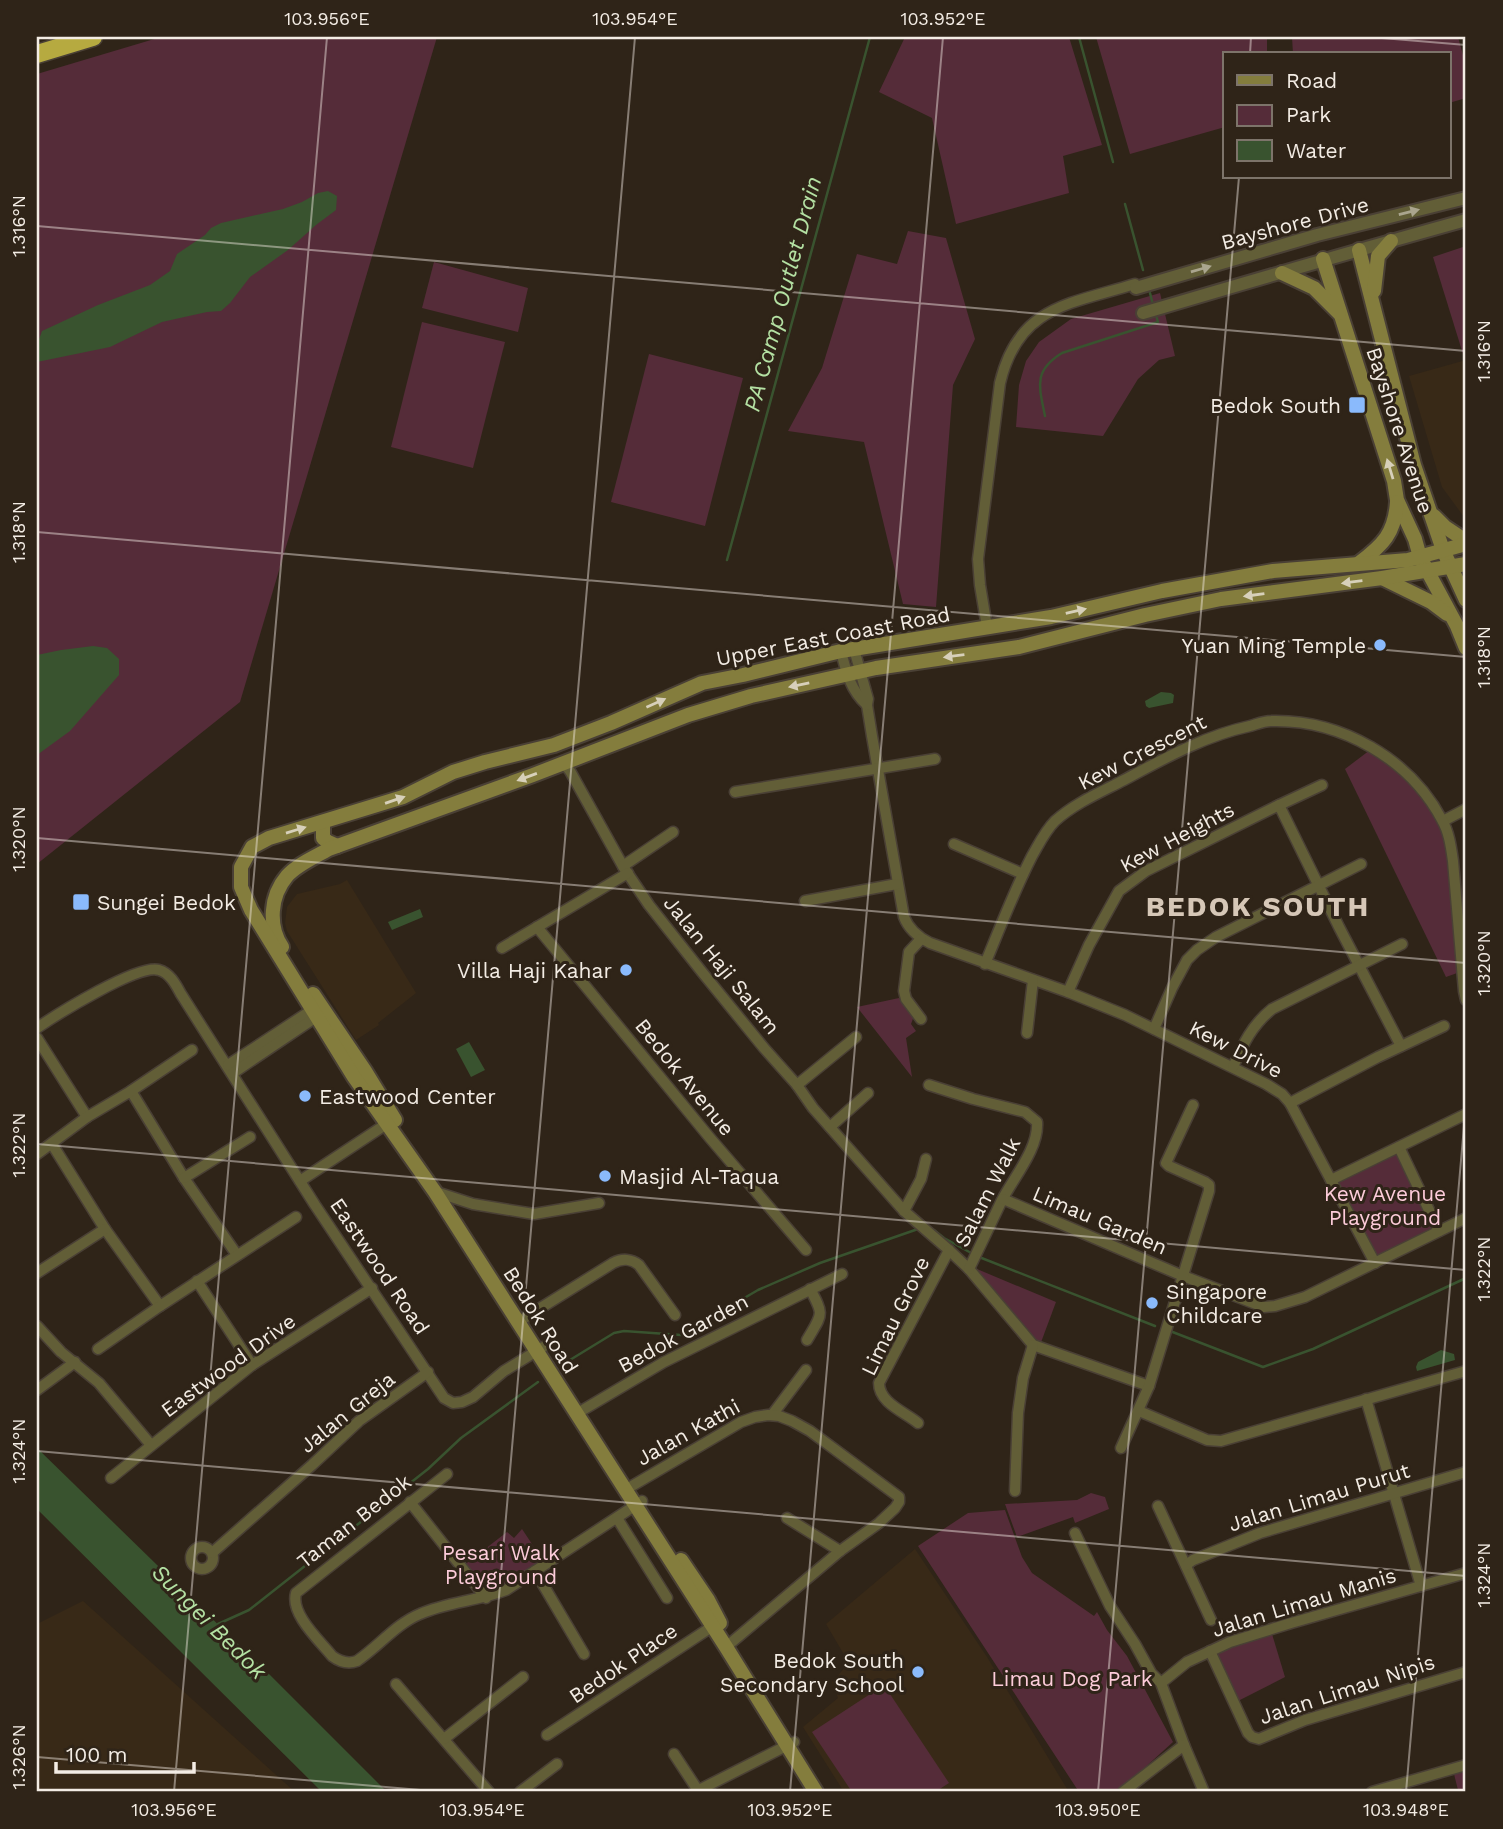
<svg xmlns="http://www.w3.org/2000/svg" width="1503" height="1829" viewBox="0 0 1503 1829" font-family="'Work Sans',sans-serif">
	<rect width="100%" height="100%" fill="#2f2418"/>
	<g fill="#382917">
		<polygon points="1466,360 1466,518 1464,517 1442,487 1409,376"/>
		<polygon points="347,880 416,993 378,1023 379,1025 356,1040 287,931 285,923 287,907 297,894 340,884"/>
		<polygon points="915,1549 987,1657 1069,1792 844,1792 803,1727 838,1698 832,1682 849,1663 826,1624"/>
		<polygon points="83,1601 295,1792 37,1792 37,1624"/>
	</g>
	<g fill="#552c39">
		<polygon points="161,37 437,37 240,702 37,864 37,74"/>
		<polygon points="905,37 1069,37 1102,145 1063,156 1069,193 956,224 932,118 879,92"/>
		<polygon points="1096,37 1267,37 1267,54 1225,54 1225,127 1130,154"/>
		<polygon points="1292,37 1458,37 1466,66 1466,98 1449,103 1449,54 1293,54"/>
		<polygon points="908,231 946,238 975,339 953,385 936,607 903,604 864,442 788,431 822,368 857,254 897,264"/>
		<polygon points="1466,246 1466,353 1463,354 1433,257"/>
		<polygon points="434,262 528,288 518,332 422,308"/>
		<polygon points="1160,293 1175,356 1159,360 1138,379 1103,436 1016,427 1019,385 1026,361 1039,342 1071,319"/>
		<polygon points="422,322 505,342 473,468 391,447"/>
		<polygon points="649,354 743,378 705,526 611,502"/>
		<polygon points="1370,750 1391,764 1423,796 1446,834 1460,972 1446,977 1345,769"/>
		<polygon points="899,998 914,1016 911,1024 916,1031 906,1038 912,1077 857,1007"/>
		<polygon points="1399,1151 1436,1227 1371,1260 1336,1182"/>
		<polygon points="977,1269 1056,1302 1040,1345 1033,1342 975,1274"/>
		<polygon points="1091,1493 1105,1497 1109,1509 1075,1523 1073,1517 1017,1537 1005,1504 1077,1500"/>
		<polygon points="1005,1510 1022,1557 1032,1573 1094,1616 1097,1612 1107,1630 1127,1656 1173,1742 1118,1792 1079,1792 918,1546 968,1513"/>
		<polygon points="522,1529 544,1562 505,1588 486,1595 463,1566 507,1532 514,1538"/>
		<polygon points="1272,1634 1285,1677 1238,1701 1216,1653"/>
		<polygon points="884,1685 949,1783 935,1792 852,1792 812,1732"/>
		<polygon points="1466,1766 1466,1792 1449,1792 1458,1790 1453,1770"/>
	</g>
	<g fill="#39532f">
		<polygon points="328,191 337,196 336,210 316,225 288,250 250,277 230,303 221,311 207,312 162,322 110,347 37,362 37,345 42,331 98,305 150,285 170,271 177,254 205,235 211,228 221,223 283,209 302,202 318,193"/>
		<polygon points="93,646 107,648 119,659 119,675 70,731 37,755 37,655 61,650"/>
		<polygon points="1161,692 1171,693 1174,695 1173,703 1149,708 1146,706 1145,701"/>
		<polygon points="420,909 423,917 392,930 388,922"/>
		<polygon points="469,1042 485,1070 471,1077 456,1049"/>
		<polygon points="1441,1350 1454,1354 1455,1360 1417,1371 1416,1367 1418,1362"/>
		<polygon points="37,1448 271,1676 387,1792 322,1792 37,1509"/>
	</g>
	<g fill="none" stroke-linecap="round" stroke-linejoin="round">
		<g stroke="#39532f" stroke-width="2.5">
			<polyline points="1079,37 1113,162"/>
			<polyline points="1125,204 1143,270"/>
			<polyline points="1150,293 1153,305"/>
			<path d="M1045,416C1039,386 1033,371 1062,353L1158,322L1156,315"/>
			<polyline points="727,560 870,37"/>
			<polyline points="934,1230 944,1238 973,1254"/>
			<polyline points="979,1257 1155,1326"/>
			<polyline points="1170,1331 1263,1367 1313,1349 1466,1278"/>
			<polyline points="565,1363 614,1333 624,1331 681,1335 758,1290 820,1263 918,1229"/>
			<polyline points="218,1624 249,1610 428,1469 461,1438 538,1382"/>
		</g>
		<defs>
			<g id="minor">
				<path d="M987,627L980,585L978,559L1000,383C1018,306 1070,304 1135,284"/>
				<path d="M854,649L868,699L867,705L872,736L904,917C909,930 918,937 930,943L1068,992L1125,1015L1266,1084L1282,1094L1290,1103L1375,1263"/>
				<path d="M841,651C846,672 851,691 867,705"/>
				<polyline points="563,763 570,771 624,868 649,905 702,972 764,1048 797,1085 813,1108 904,1211 949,1250 969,1269 1033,1345 1149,1386"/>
				<polyline points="735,792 935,759"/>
				<polyline points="1279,805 1339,927 1401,1046"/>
				<polyline points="1443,821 1466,809"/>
				<polyline points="954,844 1023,874"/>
				<polyline points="623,866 673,832"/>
				<polyline points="805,901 897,884"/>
				<polyline points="537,927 710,1138 806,1250"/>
				<polyline points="502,948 628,873"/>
				<path d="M985,964C1000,928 1014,891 1032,856C1039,844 1045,831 1055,821C1075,803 1101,792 1124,780C1165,758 1204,736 1250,726C1257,724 1264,721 1271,721C1341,719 1410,759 1442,820C1449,832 1451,847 1453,861L1464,991L1466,1000"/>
				<polyline points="1068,992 1089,945 1119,891 1146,871 1275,807 1322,785"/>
				<polyline points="921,1019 906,999 904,991 909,952 921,939"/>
				<path d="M37,1028C56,1015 139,963 159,970C170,973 176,985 181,994L315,1205L444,1398L453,1403L462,1402L473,1397L504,1371L543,1347"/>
				<polyline points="1154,1029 1172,988 1187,960 1197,950 1216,937 1361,864"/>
				<polyline points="1027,1033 1033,980"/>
				<polyline points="37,1038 87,1117"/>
				<polyline points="228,1065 315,1008"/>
				<path d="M1233,1067C1243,1044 1252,1025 1272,1009L1402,944"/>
				<polyline points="233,1073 322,1013"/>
				<polyline points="797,1085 856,1037"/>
				<path d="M929,1085L973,1099L1025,1112L1037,1122C1039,1148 1014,1177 1002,1200C991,1223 980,1246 969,1269"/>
				<polyline points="131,1091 184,1178 237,1255"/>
				<polyline points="1290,1103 1378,1057 1444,1026"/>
				<polyline points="830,1127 868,1093"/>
				<polyline points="52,1144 105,1229 160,1306"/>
				<polyline points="1399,1147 1439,1231"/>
				<polyline points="37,1154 87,1117 131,1091 192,1050"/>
				<polyline points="184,1178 250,1137"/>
				<polyline points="1331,1180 1466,1114"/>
				<polyline points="300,1181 391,1121"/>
				<polyline points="436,1192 473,1204 534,1214 599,1203"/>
				<polyline points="1003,1199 1183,1276 1264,1307 1275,1306 1305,1297 1466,1218"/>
				<polyline points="904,1211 921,1179 926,1159"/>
				<polyline points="37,1273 105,1229"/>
				<polyline points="197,1281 252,1365"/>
				<path d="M518,1322L613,1263C622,1258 632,1259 639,1265L675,1315"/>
				<polyline points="37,1326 61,1352 99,1383 151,1445"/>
				<path d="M807,1340C822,1314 825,1316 810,1289"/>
				<polyline points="98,1349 160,1306 296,1217"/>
				<polyline points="37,1390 75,1362"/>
				<polyline points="1366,1399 1421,1586"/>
				<polyline points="1139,1411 1207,1440 1221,1441 1466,1371"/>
				<polyline points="576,1414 664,1362 842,1274"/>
				<polyline points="772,1415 806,1370"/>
				<path d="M918,1423C905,1412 879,1403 879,1383L949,1250"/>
				<polyline points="1121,1448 1149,1386 1209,1191 1209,1185 1205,1182 1169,1166 1166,1163 1193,1105"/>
				<path d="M447,1474L296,1593C290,1614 320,1641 332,1656C340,1662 349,1664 357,1661C379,1646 396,1624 420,1614C447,1602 478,1601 506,1590L642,1501"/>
				<polyline points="111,1478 252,1365 372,1288"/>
				<polyline points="625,1490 741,1422 755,1417 768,1415 779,1416 792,1421 810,1431 899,1497 899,1502 895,1508 879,1523 840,1551 726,1647"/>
				<polyline points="1015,1491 1018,1413 1023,1378 1033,1345"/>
				<polyline points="410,1502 486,1598"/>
				<polyline points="1158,1506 1211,1620"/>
				<polyline points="617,1518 667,1598"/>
				<polyline points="787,1518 840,1551"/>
				<polyline points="1075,1533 1110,1606 1135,1644 1151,1673 1161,1683 1184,1745 1204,1792"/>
				<circle cx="202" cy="1558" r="11"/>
				<polyline points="212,1553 312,1465 359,1421 428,1372"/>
				<polyline points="1186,1565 1193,1560 1260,1533 1466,1472"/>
				<polyline points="535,1571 584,1654"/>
				<polyline points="1210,1651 1248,1733 1252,1737 1259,1739 1305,1720 1466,1672"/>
				<polyline points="1161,1683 1187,1662 1230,1642 1291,1623 1466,1573"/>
				<polyline points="396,1684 489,1792"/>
				<polyline points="547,1735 716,1624"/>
				<polyline points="444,1739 523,1677"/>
				<polyline points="674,1754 699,1792"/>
				<polyline points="520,1792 557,1764"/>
				<polyline points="695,1792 794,1742"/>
				<polyline points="1123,1792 1184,1745"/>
				<polyline points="1372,1792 1466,1765"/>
			</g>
			<g id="tertiary">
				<polyline points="1136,288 1317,235 1466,198"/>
				<path d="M1143,313C1251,281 1358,250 1466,220"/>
			</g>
			<g id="secondary">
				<polyline points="1359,250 1414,465 1443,550 1466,600"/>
				<polyline points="1323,259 1394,481 1397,500 1415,539 1420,557 1457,626 1466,648"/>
				<polyline points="1282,273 1314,288 1339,313"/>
				<polyline points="1374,291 1378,256 1391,241"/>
				<polyline points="1434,516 1445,527 1466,541"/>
				<path d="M1359,563C1383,545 1395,533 1397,502"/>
				<polyline points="1382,578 1431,602 1447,614"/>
				<polyline points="323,822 323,838 328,842 337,846"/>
				<path d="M282,947C268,926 270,896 287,876C298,864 315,857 329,849L533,775L688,715L751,696L876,668L1019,647L1145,615L1221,599L1382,578L1466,564"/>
				<polyline points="313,994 365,1071 395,1120"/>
				<polyline points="681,1560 708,1600 720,1623"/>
				<polyline points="816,1792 726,1647 435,1192 354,1077 251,910 241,887 241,867 252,847 269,838 403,797 453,772 485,762 554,745 611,723 702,683 743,675 841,651 1051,617 1162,591 1273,571 1408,560 1466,544"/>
			</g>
			<polyline id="motorway" points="37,54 93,37"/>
		</defs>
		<use href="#minor" stroke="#4a4035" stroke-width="13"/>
		<use href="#tertiary" stroke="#4a4035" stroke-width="16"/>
		<use href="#secondary" stroke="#4a4035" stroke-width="18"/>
		<use href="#motorway" stroke="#4a4035" stroke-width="21"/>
		<use href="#minor" stroke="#625e37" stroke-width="10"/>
		<use href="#tertiary" stroke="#625e37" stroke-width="12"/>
		<use href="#secondary" stroke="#847d3d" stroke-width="14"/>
		<use href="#motorway" stroke="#b6aa40" stroke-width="18"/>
	</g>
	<defs><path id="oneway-solid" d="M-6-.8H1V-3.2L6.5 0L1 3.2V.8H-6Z" transform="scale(1.75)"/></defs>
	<g fill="#aaa58e">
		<use href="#oneway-solid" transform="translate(1409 212) rotate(-14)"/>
		<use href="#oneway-solid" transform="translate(1201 269) rotate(-16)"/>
	</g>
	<g fill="#d7d0ba">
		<use href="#oneway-solid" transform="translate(1390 469) rotate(-107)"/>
		<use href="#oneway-solid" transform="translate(1352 582) rotate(173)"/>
		<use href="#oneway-solid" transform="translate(1254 595) rotate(172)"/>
		<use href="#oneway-solid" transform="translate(1076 611) rotate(-13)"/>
		<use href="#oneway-solid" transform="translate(954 656) rotate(173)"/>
		<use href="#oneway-solid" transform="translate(799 685) rotate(168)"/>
		<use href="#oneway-solid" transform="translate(656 703) rotate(-24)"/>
		<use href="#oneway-solid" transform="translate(527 777) rotate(160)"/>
		<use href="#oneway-solid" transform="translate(395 800) rotate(-19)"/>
		<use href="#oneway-solid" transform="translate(296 830) rotate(-17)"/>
	</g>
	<path fill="none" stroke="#f3ece4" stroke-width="2" stroke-opacity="0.45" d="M1370,37L1466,45M1250,54L1251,37M37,226L1466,351M37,532L1466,657M37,838L1466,963M37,1144L1466,1270M37,1451L1466,1576M37,1757L444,1792M174,1792L327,37M482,1792L635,37M790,1792L943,37M1098,1792L1239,177M1406,1792L1466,1103"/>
	<g fill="#8abafc" stroke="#2f2418" stroke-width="2.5">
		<rect x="1348" y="396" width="18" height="18" rx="3.5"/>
		<circle cx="1380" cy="645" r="7"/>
		<rect x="72" y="893" width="18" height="18" rx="3.5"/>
		<circle cx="626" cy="970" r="7"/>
		<circle cx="305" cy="1096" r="7"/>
		<circle cx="605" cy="1176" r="7"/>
		<circle cx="1152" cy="1303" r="7"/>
		<circle cx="918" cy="1672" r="7"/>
	</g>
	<g text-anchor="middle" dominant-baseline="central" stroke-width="6" stroke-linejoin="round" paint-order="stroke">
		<g font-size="21" fill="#f3ece4" stroke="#2f2418">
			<text transform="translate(1295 223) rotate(-15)">Bayshore Drive</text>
			<text transform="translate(1400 430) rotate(72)">Bayshore Avenue</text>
			<text transform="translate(833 636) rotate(-11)">Upper East Coast Road</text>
			<text transform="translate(1142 752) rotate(-27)">Kew Crescent</text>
			<text transform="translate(1177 837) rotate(-28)">Kew Heights</text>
			<text transform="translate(722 965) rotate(51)">Jalan Haji Salam</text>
			<text transform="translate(1236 1049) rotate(27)">Kew Drive</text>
			<text transform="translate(685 1077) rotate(51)">Bedok Avenue</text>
			<text transform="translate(987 1192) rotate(-63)">Salam Walk</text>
			<text transform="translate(1100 1220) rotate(23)">Limau Garden</text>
			<text transform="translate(380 1266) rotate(56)">Eastwood Road</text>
			<text transform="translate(895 1316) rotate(-64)">Limau Grove</text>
			<text transform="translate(541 1320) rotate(58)">Bedok Road</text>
			<text transform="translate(683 1333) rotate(-28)">Bedok Garden</text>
			<text transform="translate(228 1365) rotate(-36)">Eastwood Drive</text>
			<text transform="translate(347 1412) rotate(-39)">Jalan Greja</text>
			<text transform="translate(688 1432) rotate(-29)">Jalan Kathi</text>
			<text transform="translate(1319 1497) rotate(-17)">Jalan Limau Purut</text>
			<text transform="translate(354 1521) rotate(-38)">Taman Bedok</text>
			<text transform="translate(1304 1602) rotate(-17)">Jalan Limau Manis</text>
			<text transform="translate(623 1663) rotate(-34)">Bedok Place</text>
			<text transform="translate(1347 1689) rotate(-18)">Jalan Limau Nipis</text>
		</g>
		<g font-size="21" fill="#f3ece4" stroke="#2f2418" text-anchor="end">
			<text x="1341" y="405">Bedok South</text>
			<text x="1366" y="645">Yuan Ming Temple</text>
			<text x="97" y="902" text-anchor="start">Sungei Bedok</text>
			<text x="612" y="970">Villa Haji Kahar</text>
			<text x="319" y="1096" text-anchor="start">Eastwood Center</text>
			<text x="619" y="1176" text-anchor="start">Masjid Al-Taqua</text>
			<text x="1166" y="1291" text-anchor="start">Singapore<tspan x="1166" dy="24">Childcare</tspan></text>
			<text x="904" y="1660">Bedok South<tspan x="904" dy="24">Secondary School</tspan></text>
		</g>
		<g font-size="21" fill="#fdccda" stroke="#2f2418">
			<text x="1385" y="1193">Kew Avenue<tspan x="1385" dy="24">Playground</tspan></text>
			<text x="501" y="1552">Pesari Walk<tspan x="501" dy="24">Playground</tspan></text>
			<text x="1072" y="1678">Limau Dog Park</text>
		</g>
		<g font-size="23" font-style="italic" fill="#b4e1a3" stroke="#2f2418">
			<text transform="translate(783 294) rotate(-75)">PA Camp Outlet Drain</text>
			<text transform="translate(209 1622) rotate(45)">Sungei Bedok</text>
		</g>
		<g font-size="28" font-weight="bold" letter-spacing="2" fill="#d6c7b7" stroke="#2f2418">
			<text x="1258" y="906">BEDOK SOUTH</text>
		</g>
	</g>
	<rect width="1503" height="1829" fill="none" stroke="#2f2418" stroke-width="77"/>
	<rect x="1223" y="52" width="228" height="126" fill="#2f2418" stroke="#7d746a" stroke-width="2"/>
	<rect x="1237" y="75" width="35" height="10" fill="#847d3d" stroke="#7d746a" stroke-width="2"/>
	<text x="1286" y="88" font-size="21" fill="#f3ece4">Road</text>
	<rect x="1237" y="105" width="35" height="21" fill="#552c39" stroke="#7d746a" stroke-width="2"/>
	<text x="1286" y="122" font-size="21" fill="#f3ece4">Park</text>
	<rect x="1237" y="140" width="35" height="21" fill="#39532f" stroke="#7d746a" stroke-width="2"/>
	<text x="1286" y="158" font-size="21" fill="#f3ece4">Water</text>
	<path d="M56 1762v10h138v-10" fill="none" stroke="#f3ece4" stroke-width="3.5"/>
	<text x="66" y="1762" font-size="21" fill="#f3ece4" stroke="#2f2418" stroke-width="5" paint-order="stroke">100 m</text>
	<rect x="38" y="38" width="1426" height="1752" fill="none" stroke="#f3ece4" stroke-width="2.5"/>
	<g font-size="18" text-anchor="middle" fill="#f3ece4">
		<text x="327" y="25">103.956°E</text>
		<text x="635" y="25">103.954°E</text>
		<text x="943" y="25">103.952°E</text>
		<text transform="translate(19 226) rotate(-90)" y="6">1.316°N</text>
		<text transform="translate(1484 351) rotate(-90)" y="6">1.316°N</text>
		<text transform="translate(19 532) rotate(-90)" y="6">1.318°N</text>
		<text transform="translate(1484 657) rotate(-90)" y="6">1.318°N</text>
		<text transform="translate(19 839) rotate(-90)" y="6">1.320°N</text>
		<text transform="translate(1484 963) rotate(-90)" y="6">1.320°N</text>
		<text transform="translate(19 1145) rotate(-90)" y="6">1.322°N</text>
		<text transform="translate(1484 1269) rotate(-90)" y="6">1.322°N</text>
		<text transform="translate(19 1451) rotate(-90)" y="6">1.324°N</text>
		<text transform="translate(1484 1575) rotate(-90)" y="6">1.324°N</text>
		<text transform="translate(19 1757) rotate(-90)" y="6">1.326°N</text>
		<text x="174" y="1816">103.956°E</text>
		<text x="482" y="1816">103.954°E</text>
		<text x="790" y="1816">103.952°E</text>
		<text x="1098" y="1816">103.950°E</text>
		<text x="1406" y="1816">103.948°E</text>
	</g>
</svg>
